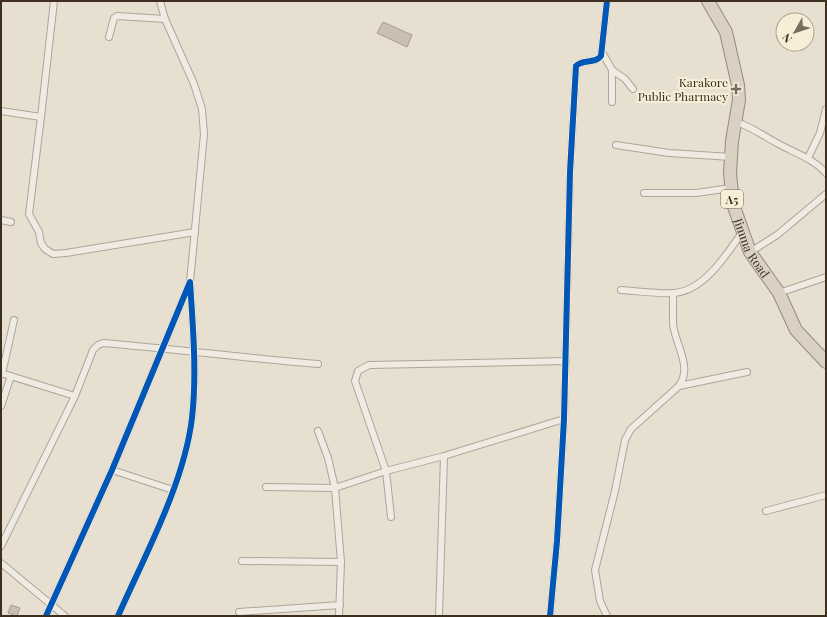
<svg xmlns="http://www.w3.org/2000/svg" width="827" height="617" viewBox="0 0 827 617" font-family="'Playfair Display',serif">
	<rect width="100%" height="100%" fill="#e7e0d1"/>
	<g fill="#cbbfb2" stroke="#a89c90">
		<polygon points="383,22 412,35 407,47 377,33"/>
		<polygon points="11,605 20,608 17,616 8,613"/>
	</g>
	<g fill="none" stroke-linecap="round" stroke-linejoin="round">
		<defs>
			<g id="street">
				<polyline points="160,1 165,19 194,84 202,109 204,134 190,282"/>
				<polyline points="109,37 114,18 117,16 165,19"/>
				<polyline points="602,52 612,70 625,79 633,89"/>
				<polyline points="612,102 612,70"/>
				<polyline points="1,111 41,117 54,1"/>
				<polyline points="41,117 29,214 39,232 41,243 45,249 53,254 66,253 195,232"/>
				<path d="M736,122C750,126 762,135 775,142C792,152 813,158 826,173"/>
				<polyline points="616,145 669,153 731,157"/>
				<polyline points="808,158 820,133 826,109"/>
				<polyline points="644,193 696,193 731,188"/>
				<polyline points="1,220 11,222"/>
				<polyline points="750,252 777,235 826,194"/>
				<path d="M621,290C638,291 657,294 674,293C704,291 727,254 743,231"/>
				<polyline points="779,293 826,277"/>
				<polyline points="1,373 75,396"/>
				<polyline points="2,374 14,320"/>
				<polyline points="679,386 747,372"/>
				<polyline points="1,406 11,376"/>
				<polyline points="112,470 173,490"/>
				<polyline points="266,487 335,488 328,458 318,431"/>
				<polyline points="766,511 826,495"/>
				<polyline points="391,517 386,471 355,381 358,371 369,365 566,361"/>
				<path d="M1,546L75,396L93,350L98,345L103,343C175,349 246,358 318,364"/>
				<polyline points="242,561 341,562"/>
				<polyline points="1,563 65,616"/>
				<polyline points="239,612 340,605"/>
				<path d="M46,616L112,470L190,282C193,328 197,373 192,418C184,484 145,555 118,616"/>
				<polyline points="339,616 341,562 335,488 386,471 444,456 564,419"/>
				<polyline points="439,616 444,456"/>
				<path d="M550,616L557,541L564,419L570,172L576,66C582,59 595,64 601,56L607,1"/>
				<path d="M607,616L600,601L595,570L615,491L625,440L631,429L679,386C693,367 675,344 673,324C673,314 673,303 673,293"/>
			</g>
			<g id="highway">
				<path id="s1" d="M708,1L726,32L738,85L739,100L732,141L730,173L733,204L750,252L779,293L796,330L826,362"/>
			</g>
		</defs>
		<use href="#street" stroke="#ada599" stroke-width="8"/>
		<use href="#highway" stroke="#928b80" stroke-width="14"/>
		<use href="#street" stroke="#efebe3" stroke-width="6"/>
		<use href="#highway" stroke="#dad1c2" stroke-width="12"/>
		<defs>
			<g id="cycleway">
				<path d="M46,616L112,470L190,282C193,328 197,373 192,418C184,484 145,555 118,616"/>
				<path d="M550,616L557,541L564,419L570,172L576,66C582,59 595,64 601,56L607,1"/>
			</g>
		</defs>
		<use href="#cycleway" stroke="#f7eed8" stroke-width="8"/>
		<use href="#cycleway" stroke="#0057b8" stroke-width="6"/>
	</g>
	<path fill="#786c5e" stroke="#f7eed8" stroke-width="1.5" d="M734 83h4v4h4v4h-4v4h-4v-4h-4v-4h4z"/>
	<g text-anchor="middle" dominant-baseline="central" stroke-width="4" stroke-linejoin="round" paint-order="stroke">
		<rect fill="#f7eed8" stroke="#756857" stroke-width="1" x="721" y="190" width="22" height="18" rx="3"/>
		<g font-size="11" font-weight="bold" fill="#3d2e20">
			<text x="732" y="199">A5</text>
		</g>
		<g font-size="12" fill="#3d2e20" stroke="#f7eed8" text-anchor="end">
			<text x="728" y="82">Karakore<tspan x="728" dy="14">Public Pharmacy</tspan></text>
		</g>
		<g font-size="12" fill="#3d2e20" stroke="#f7eed8">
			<text stroke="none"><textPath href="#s1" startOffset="258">Jimma Road</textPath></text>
		</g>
	</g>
	<rect width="827" height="617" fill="none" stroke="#3d2e20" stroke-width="4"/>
	<g transform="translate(795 32) rotate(231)"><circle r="19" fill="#f7eed8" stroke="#ada18e"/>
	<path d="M0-3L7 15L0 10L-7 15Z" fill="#786c5e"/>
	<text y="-6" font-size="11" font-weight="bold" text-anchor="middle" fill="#3d2e20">N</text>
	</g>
</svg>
